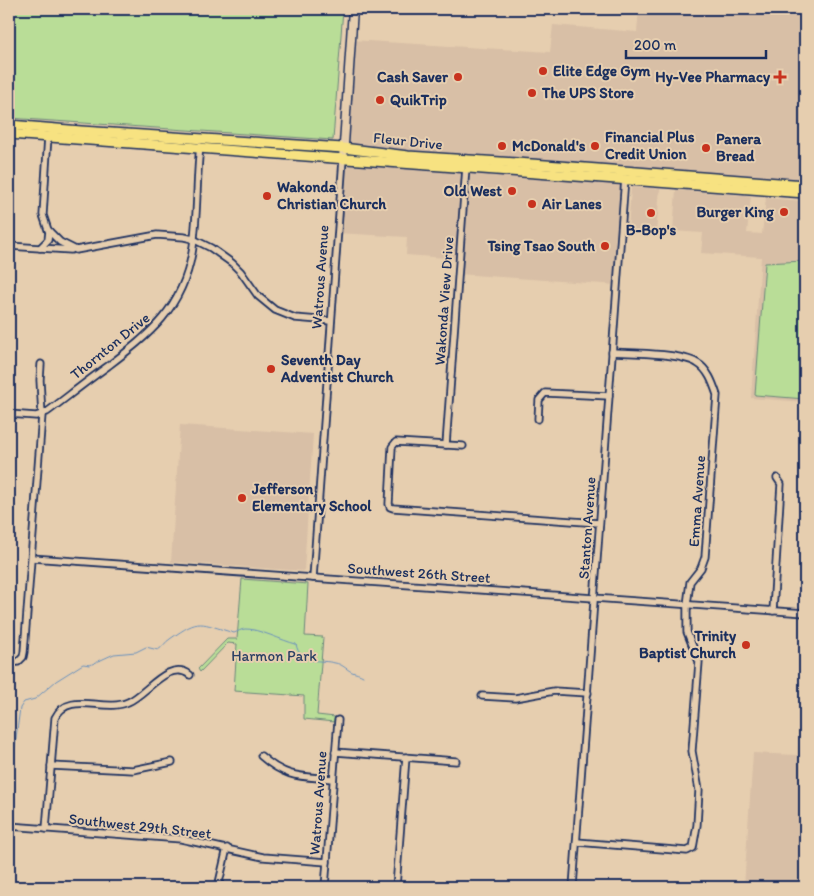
<svg xmlns="http://www.w3.org/2000/svg" width="814" height="896" viewBox="0 0 814 896" font-family="Itim,sans-serif">
	<rect width="100%" height="100%" fill="#e6ceaf"/>
	<filter id="ink" filterUnits="userSpaceOnUse"><feTurbulence type="fractalNoise" baseFrequency=".02" numOctaves="2"/><feDisplacementMap in="SourceGraphic" scale="10" xChannelSelector="R" yChannelSelector="G"/><feConvolveMatrix kernelMatrix="1 2 1 2 8 2 1 2 1" color-interpolation-filters="sRGB"/></filter>
	<g filter="url(#ink)">
		<g fill="#d8bfa6">
			<polygon points="639,9 805,9 805,185 343,148 351,40 550,52 553,25 637,32"/>
			<polygon points="343,159 624,180 617,285 458,274 459,259 406,255 407,237 337,233"/>
			<polygon points="631,187 660,189 656,233 628,231"/>
			<polygon points="676,190 751,196 747,233 762,234 766,198 805,201 805,402 751,398 761,257 701,253 703,233 673,231"/>
			<polygon points="180,425 313,434 304,571 171,562"/>
			<polygon points="805,632 805,887 744,887 753,753 797,755"/>
		</g>
		<g fill="#b9dd97" stroke="#6a867a">
			<polygon points="9,9 343,9 333,140 9,118"/>
			<polygon points="805,243 805,399 755,395 765,263 804,261"/>
			<polygon points="242,579 308,584 305,636 323,637 317,715 335,717 334,722 304,719 304,696 234,691 237,644 228,643 200,672 198,669 227,639 237,639"/>
		</g>
		<g fill="none" stroke-linecap="round" stroke-linejoin="round">
			<path stroke="#6a91bd" stroke-width="1" d="M9,790L20,708L24,702L35,699L56,681L83,664L90,665L114,654L136,652L146,647L158,650C163,647 165,642 170,639C201,617 199,623 234,633C237,632 242,629 245,629C257,628 283,641 296,644C300,665 320,659 335,663C342,664 346,669 352,672C355,673 360,674 363,676"/>
			<defs>
				<g id="street">
					<polyline points="50,135 48,136 43,215 48,230 60,242 76,250 157,235 184,237 193,239 211,248 232,263 241,272 258,296 275,310 295,318 331,321"/>
					<polyline points="9,246 71,250"/>
					<polyline points="40,248 48,240 49,231"/>
					<path d="M9,414L36,416L47,412C67,397 87,381 108,366C150,334 182,309 192,253C198,219 196,181 200,146"/>
					<polyline points="538,419 539,400 545,393 609,396"/>
					<polyline points="446,445 466,167"/>
					<polyline points="463,446 396,442 392,447 389,504 390,507 393,508 599,523"/>
					<polyline points="32,558 805,613"/>
					<polyline points="313,578 343,159"/>
					<polyline points="773,611 781,484 777,478"/>
					<polyline points="9,663 18,662 23,657 24,652 42,415 40,380 41,364"/>
					<polyline points="482,696 515,698 554,691 588,693"/>
					<polyline points="335,752 456,761"/>
					<path d="M261,756C287,779 301,776 333,779"/>
					<polyline points="51,766 133,770 172,762"/>
					<polyline points="9,826 181,839 263,857 327,862"/>
					<path d="M46,829L55,718C68,690 105,713 128,702C146,695 169,658 190,675"/>
					<path d="M577,842L687,851L693,848L697,825L699,790L692,751L699,662L687,632V605L690,582L701,568L705,557L717,395C713,383 708,369 697,363C680,353 632,353 612,352"/>
					<polyline points="218,887 227,848"/>
					<polyline points="325,887 338,720"/>
					<polyline points="396,887 406,757"/>
					<polyline points="573,887 625,178"/>
				</g>
				<polyline id="secondary" points="343,159 353,9"/>
				<g id="primary">
					<polyline points="9,125 81,131 343,148 408,156 546,165 805,185"/>
					<polyline points="9,134 805,193"/>
				</g>
			</defs>
			<use href="#street" stroke="#1b2f5e" stroke-width="9"/>
			<use href="#secondary" stroke="#1b2f5e" stroke-width="11"/>
			<use href="#primary" stroke="#1b2f5e" stroke-width="12"/>
			<use href="#street" stroke="#e6ceaf" stroke-width="5.5"/>
			<use href="#secondary" stroke="#e6ceaf" stroke-width="8"/>
			<use href="#primary" stroke="#f7e281" stroke-width="9"/>
		</g>
	</g>
	<g fill="#c8321e" stroke="#e6ceaf" stroke-width="2">
		<circle cx="543" cy="71" r="5"/>
		<circle cx="458" cy="77" r="5"/>
		<path d="M777.5 69.5h5v5h5v5h-5v5h-5v-5h-5v-5h5z"/>
		<circle cx="532" cy="93" r="5"/>
		<circle cx="380" cy="100" r="5"/>
		<circle cx="502" cy="146" r="5"/>
		<circle cx="595" cy="146" r="5"/>
		<circle cx="706" cy="148" r="5"/>
		<circle cx="512" cy="191" r="5"/>
		<circle cx="267" cy="196" r="5"/>
		<circle cx="532" cy="204" r="5"/>
		<circle cx="784" cy="212" r="5"/>
		<circle cx="651" cy="213" r="5"/>
		<circle cx="605" cy="246" r="5"/>
		<circle cx="271" cy="369" r="5"/>
		<circle cx="242" cy="498" r="5"/>
		<circle cx="746" cy="645" r="5"/>
	</g>
	<g text-anchor="middle" dominant-baseline="central" stroke-width="4" stroke-linejoin="round" paint-order="stroke">
		<g font-size="15" font-weight="bold" fill="#1b2f5e" stroke="#e6ceaf" text-anchor="start">
			<text x="553" y="71">Elite Edge Gym</text>
			<text x="448" y="77" text-anchor="end">Cash Saver</text>
			<text x="770" y="77" text-anchor="end">Hy-Vee Pharmacy</text>
			<text x="542" y="93">The UPS Store</text>
			<text x="390" y="100">QuikTrip</text>
			<text x="605" y="137">Financial Plus<tspan x="605" dy="17">Credit Union</tspan></text>
			<text x="716" y="139">Panera<tspan x="716" dy="17">Bread</tspan></text>
			<text x="512" y="146">McDonald's</text>
			<text x="277" y="187">Wakonda<tspan x="277" dy="17">Christian Church</tspan></text>
			<text x="502" y="191" text-anchor="end">Old West</text>
			<text x="542" y="204">Air Lanes</text>
			<text x="774" y="212" text-anchor="end">Burger King</text>
			<text x="651" y="230" text-anchor="middle">B-Bop's</text>
			<text x="595" y="246" text-anchor="end">Tsing Tsao South</text>
			<text x="281" y="360">Seventh Day<tspan x="281" dy="17">Adventist Church</tspan></text>
			<text x="252" y="489">Jefferson<tspan x="252" dy="17">Elementary School</tspan></text>
			<text x="736" y="636" text-anchor="end">Trinity<tspan x="736" dy="17">Baptist Church</tspan></text>
		</g>
		<g font-size="15" fill="#1b2f5e" stroke="#e6ceaf">
			<text transform="translate(408 141) rotate(6)">Fleur Drive</text>
			<text transform="translate(320 277) rotate(-86)">Watrous Avenue</text>
			<text transform="translate(444 301) rotate(-86)">Wakonda View Drive</text>
			<text transform="translate(110 346) rotate(-39)">Thornton Drive</text>
			<text transform="translate(697 501) rotate(-86)">Emma Avenue</text>
			<text transform="translate(587 528) rotate(-86)">Stanton Avenue</text>
			<text transform="translate(419 573) rotate(4)">Southwest 26th Street</text>
			<text transform="translate(318 803) rotate(-86)">Watrous Avenue</text>
			<text transform="translate(140 826) rotate(6)">Southwest 29th Street</text>
		</g>
		<g font-size="15" fill="#2b4064" stroke="#e6ceaf">
			<text x="274" y="656">Harmon Park</text>
		</g>
	</g>
	<rect width="814" height="896" fill="none" stroke="#e6ceaf" stroke-width="30"/>
	<rect x="15" y="15" width="784" height="866" fill="none" stroke="#1b2f5e" stroke-width="2" filter="url(#ink)"/>
	<path d="M626 50v8h140v-8" fill="none" stroke="#1b2f5e" stroke-width="2.5"/>
	<text x="634" y="50" font-size="15" fill="#1b2f5e" stroke="#e6ceaf" stroke-width="4" paint-order="stroke">200 m</text>
</svg>
